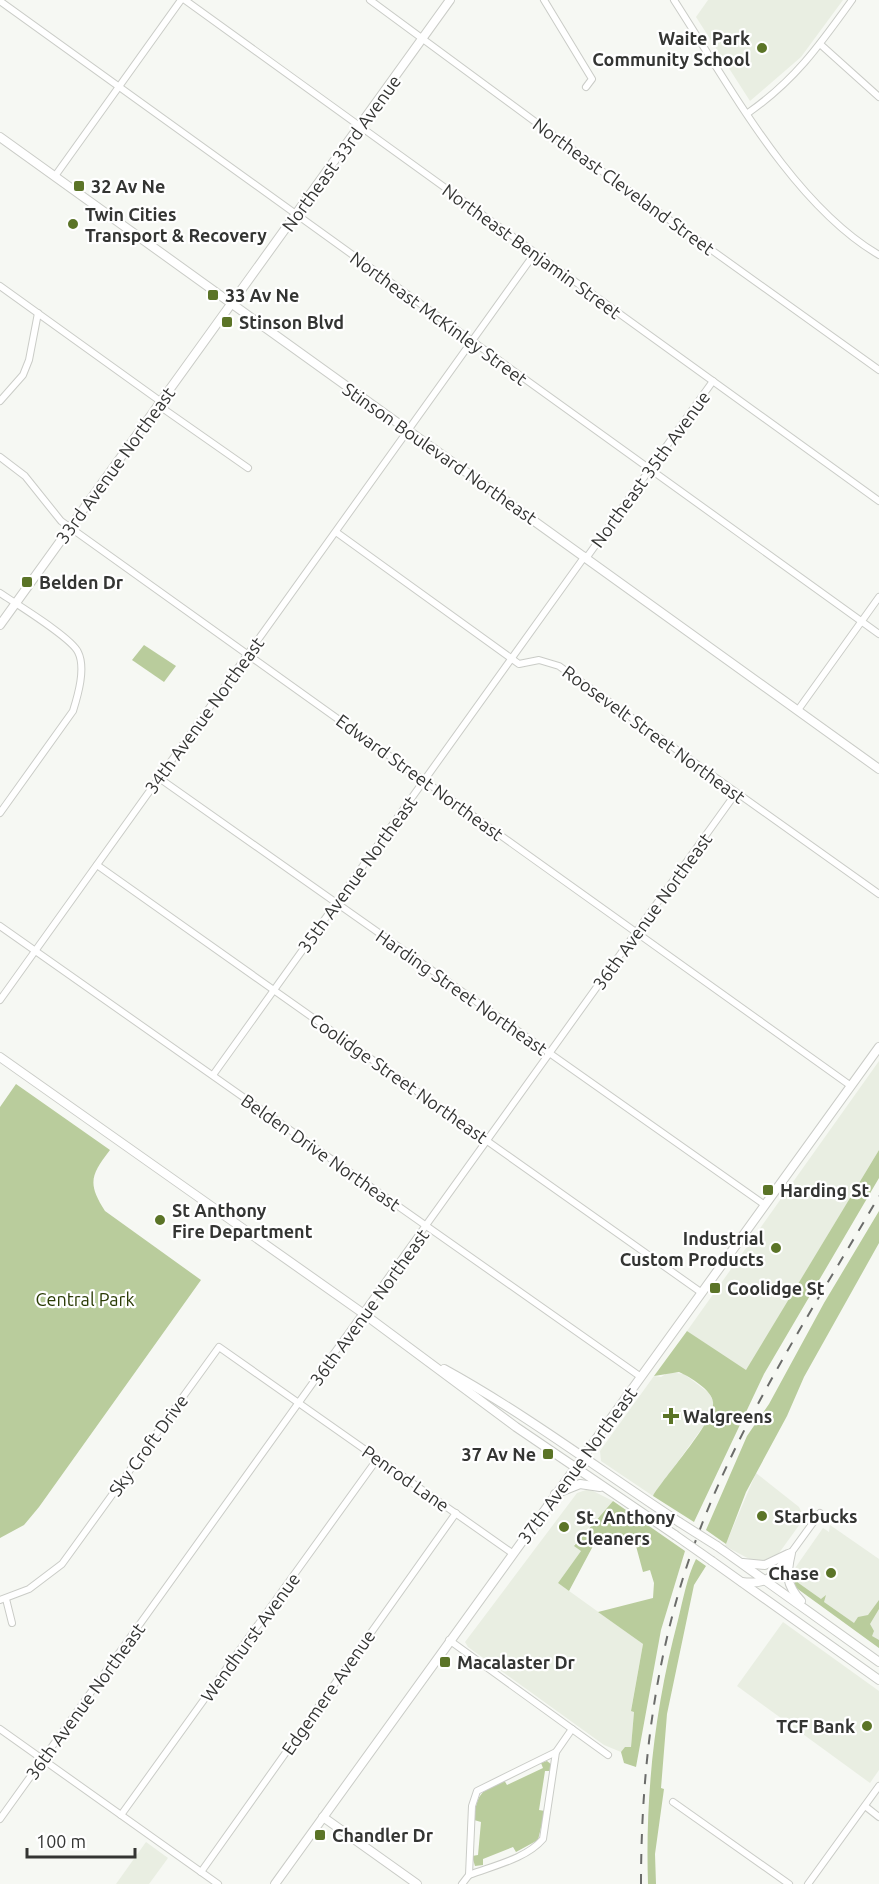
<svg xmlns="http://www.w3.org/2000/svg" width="879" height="1884" viewBox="0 0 879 1884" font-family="Ubuntu,sans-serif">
	<rect width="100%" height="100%" fill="#f6f8f3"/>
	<g fill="#e9eee2">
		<polygon points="708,0 843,0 801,57 750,101 696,17"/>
		<polygon points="879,1061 879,1150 746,1371 687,1331"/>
		<polygon points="669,1372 684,1374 709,1393 714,1403 705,1424 653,1496 601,1461 600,1451 654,1376 661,1377"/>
		<polygon points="756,1473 799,1507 802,1513 800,1524 779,1553 769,1561 755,1562 725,1546"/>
		<polygon points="589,1489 613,1501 574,1545 581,1551 558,1583 643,1644 631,1710 634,1711 631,1747 621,1752 604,1745 468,1647 465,1642 577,1493"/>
		<polygon points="830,1525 879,1559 879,1648 795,1586 793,1571 823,1528 829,1532"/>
		<polygon points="783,1622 879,1691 879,1770 870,1783 737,1686"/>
		<polygon points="146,1842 168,1858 149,1884 116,1884"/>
	</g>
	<g fill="#b9cc9c">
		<polygon points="144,645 176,666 164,682 132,660"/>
		<path d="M16,1084L110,1150C91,1175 87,1183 105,1211L201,1280L39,1507L24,1525L0,1538V1107Z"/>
		<path d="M879,1150V1178L764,1374L694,1522L653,1496C664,1477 716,1420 713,1402C712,1390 690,1377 679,1372L654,1376L687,1331L746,1370Z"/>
		<polygon points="879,1211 879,1243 804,1377 787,1416 746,1492 726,1544 706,1530 747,1436 769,1404 824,1303"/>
		<polygon points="613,1501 685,1551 661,1630 636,1767 624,1763 621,1752 625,1747 631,1747 634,1712 631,1711 643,1644 598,1612 653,1598 654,1583 650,1570 643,1572 633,1535 593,1546 569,1591 558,1583 581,1551 574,1546"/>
		<path d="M696,1559L706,1566L694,1585L667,1714L661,1788L664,1789L655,1854L656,1884H648C645,1794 655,1707 678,1620C683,1600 687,1577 696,1559Z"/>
		<polygon points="794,1570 797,1582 821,1599 826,1595 824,1602 854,1623 858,1617 868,1615 879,1600 879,1609 870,1624 874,1631 872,1636 879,1640 879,1648 795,1587"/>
		<path d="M547,1761L552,1765L551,1771H545L539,1810L545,1811L538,1840L516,1852L513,1847L483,1859V1865L475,1866L472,1856L478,1855L481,1822L474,1820C477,1793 480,1792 504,1780L507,1785L543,1768L541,1763Z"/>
	</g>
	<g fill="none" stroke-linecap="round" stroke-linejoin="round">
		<defs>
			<g id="street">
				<polyline points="185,0 879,501"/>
				<polyline points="370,0 618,183 879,370"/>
				<polyline points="544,0 592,79 586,87"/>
				<path d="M674,0C728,83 792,204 879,255"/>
				<polyline points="0,1 879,634"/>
				<polyline points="820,44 879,97"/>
				<path d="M748,113C795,80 819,46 852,0"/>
				<polyline points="55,176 181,0"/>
				<polyline points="0,286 160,401"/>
				<polyline points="0,401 23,375 29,360 38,313"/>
				<polyline points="158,405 248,468"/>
				<polyline points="0,457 25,476 61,521 851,1086"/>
				<polyline points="336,532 519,664 539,660 559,666 879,894"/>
				<polyline points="587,557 713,381"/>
				<path d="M0,593C16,604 71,637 78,652C86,668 78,695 73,711L0,813"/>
				<polyline points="798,710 879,597"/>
				<polyline points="159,778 765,1205"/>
				<polyline points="97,865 702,1293"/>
				<polyline points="0,926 641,1377"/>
				<polyline points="0,1000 535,253"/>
				<polyline points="213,1075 585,556"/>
				<polyline points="791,1553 820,1513"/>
				<polyline points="6,1599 12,1623"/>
				<polyline points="0,1600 29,1589 62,1564 219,1347 512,1553"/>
				<polyline points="449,1640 608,1755"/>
				<polyline points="0,1729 218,1884"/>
				<polyline points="673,1802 789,1884"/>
				<polyline points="865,1806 879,1817"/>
				<polyline points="121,1815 378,1458"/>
				<polyline points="0,1819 736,793"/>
				<polyline points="201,1872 456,1513"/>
				<path d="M469,1875C492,1866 526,1859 543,1839L556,1752L572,1729"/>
				<polyline points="462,1884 469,1875 472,1806 477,1791 556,1752"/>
				<polyline points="808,1884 879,1786"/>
			</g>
			<g id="secondary">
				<polyline points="0,137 879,769"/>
				<polyline points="0,625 450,0"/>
				<polyline points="0,1057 364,1314 516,1427 675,1535"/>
				<path d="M444,1369C526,1414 601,1471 679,1522"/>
				<polyline points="555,1494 580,1484 600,1487"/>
				<polyline points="717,1546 879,1662"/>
				<path d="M791,1553C786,1574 786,1585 801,1601"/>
				<polyline points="712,1561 879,1680"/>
				<polyline points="743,1563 765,1565 788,1554"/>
				<path d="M742,1582C767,1585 773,1577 787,1558"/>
				<polyline points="323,1817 417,1884"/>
				<polyline points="275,1884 879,1047"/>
			</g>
		</defs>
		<use href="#street" stroke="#caccc7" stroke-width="8"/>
		<use href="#secondary" stroke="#caccc7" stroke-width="10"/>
		<use href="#street" stroke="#fff" stroke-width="6"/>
		<use href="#secondary" stroke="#fff" stroke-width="8"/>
		<path stroke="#6b6c6a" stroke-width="2" stroke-dasharray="10 10" stroke-linecap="butt" d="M641,1884C641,1762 657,1638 702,1524C747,1408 817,1303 879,1196"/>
		<defs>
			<g id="secondary-bridge">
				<polyline points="679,1522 717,1546"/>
				<polyline points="675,1535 712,1561"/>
			</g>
		</defs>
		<use href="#secondary-bridge" stroke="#caccc7" stroke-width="10" stroke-linecap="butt"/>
		<use href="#secondary-bridge" stroke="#fff" stroke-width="8"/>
	</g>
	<g fill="#5b7427" stroke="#fff" stroke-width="2">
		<circle cx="762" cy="48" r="6"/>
		<rect x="73" y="180" width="12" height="12" rx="3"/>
		<circle cx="73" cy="224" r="6"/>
		<rect x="207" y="289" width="12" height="12" rx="3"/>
		<rect x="221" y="316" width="12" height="12" rx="3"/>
		<rect x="21" y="576" width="12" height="12" rx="3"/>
		<rect x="762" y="1184" width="12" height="12" rx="3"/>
		<circle cx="160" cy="1220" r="6"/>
		<circle cx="776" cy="1248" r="6"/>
		<rect x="709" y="1282" width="12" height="12" rx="3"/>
		<path d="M668 1407h6v6h6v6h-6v6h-6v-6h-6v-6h6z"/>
		<rect x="542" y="1448" width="12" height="12" rx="3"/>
		<circle cx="762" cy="1516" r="6"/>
		<circle cx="564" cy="1527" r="6"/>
		<circle cx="831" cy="1573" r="6"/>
		<rect x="439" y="1656" width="12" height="12" rx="3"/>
		<circle cx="867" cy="1726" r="6"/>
		<rect x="314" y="1829" width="12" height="12" rx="3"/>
	</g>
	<g text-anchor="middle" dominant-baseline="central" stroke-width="4.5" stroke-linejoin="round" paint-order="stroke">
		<g font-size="18" font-weight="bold" fill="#343533" stroke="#fff" text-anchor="start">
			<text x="750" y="38" text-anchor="end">Waite Park<tspan x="750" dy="21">Community School</tspan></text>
			<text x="91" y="186">32 Av Ne</text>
			<text x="85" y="214">Twin Cities<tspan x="85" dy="21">Transport &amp; Recovery</tspan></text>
			<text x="225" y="295">33 Av Ne</text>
			<text x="239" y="322">Stinson Blvd</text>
			<text x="39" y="582">Belden Dr</text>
			<text x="780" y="1190">Harding St</text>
			<text x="172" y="1210">St Anthony<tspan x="172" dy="21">Fire Department</tspan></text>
			<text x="764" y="1238" text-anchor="end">Industrial<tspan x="764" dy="21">Custom Products</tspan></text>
			<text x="727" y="1288">Coolidge St</text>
			<text x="683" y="1416">Walgreens</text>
			<text x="536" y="1454" text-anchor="end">37 Av Ne</text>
			<text x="774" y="1516">Starbucks</text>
			<text x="576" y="1517">St. Anthony<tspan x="576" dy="21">Cleaners</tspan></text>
			<text x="819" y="1573" text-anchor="end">Chase</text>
			<text x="457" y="1662">Macalaster Dr</text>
			<text x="855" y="1726" text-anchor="end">TCF Bank</text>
			<text x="332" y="1835">Chandler Dr</text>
		</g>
		<g font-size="18" fill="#343533" stroke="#fff">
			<text transform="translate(341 153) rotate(-54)">Northeast 33rd Avenue</text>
			<text transform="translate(624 186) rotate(36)">Northeast Cleveland Street</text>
			<text transform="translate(532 251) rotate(36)">Northeast Benjamin Street</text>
			<text transform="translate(439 318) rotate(36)">Northeast McKinley Street</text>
			<text transform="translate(440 453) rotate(35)">Stinson Boulevard Northeast</text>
			<text transform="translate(115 465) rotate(-54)">33rd Avenue Northeast</text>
			<text transform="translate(650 469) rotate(-54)">Northeast 35th Avenue</text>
			<text transform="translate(204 715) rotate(-54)">34th Avenue Northeast</text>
			<text transform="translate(654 734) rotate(36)">Roosevelt Street Northeast</text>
			<text transform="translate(420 777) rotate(36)">Edward Street Northeast</text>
			<text transform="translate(357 874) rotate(-54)">35th Avenue Northeast</text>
			<text transform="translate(652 911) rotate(-54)">36th Avenue Northeast</text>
			<text transform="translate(462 992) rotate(35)">Harding Street Northeast</text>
			<text transform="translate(399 1078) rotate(35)">Coolidge Street Northeast</text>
			<text transform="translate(321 1152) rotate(35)">Belden Drive Northeast</text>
			<text transform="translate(369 1307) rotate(-54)">36th Avenue Northeast</text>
			<text transform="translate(148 1445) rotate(-54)">Sky Croft Drive</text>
			<text transform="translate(577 1465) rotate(-54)">37th Avenue Northeast</text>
			<text transform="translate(406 1478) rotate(35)">Penrod Lane</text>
			<text transform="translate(250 1637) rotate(-54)">Wendhurst Avenue</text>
			<text transform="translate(328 1692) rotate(-55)">Edgemere Avenue</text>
			<text transform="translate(85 1701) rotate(-54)">36th Avenue Northeast</text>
		</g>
		<g font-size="18" fill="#2a3b04" stroke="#fff">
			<text x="85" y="1299">Central Park</text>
		</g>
	</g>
	<path d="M27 1848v9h108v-9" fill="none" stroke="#343533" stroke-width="3"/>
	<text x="36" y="1848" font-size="18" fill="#343533" stroke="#ffffff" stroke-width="4.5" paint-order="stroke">100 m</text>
</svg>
